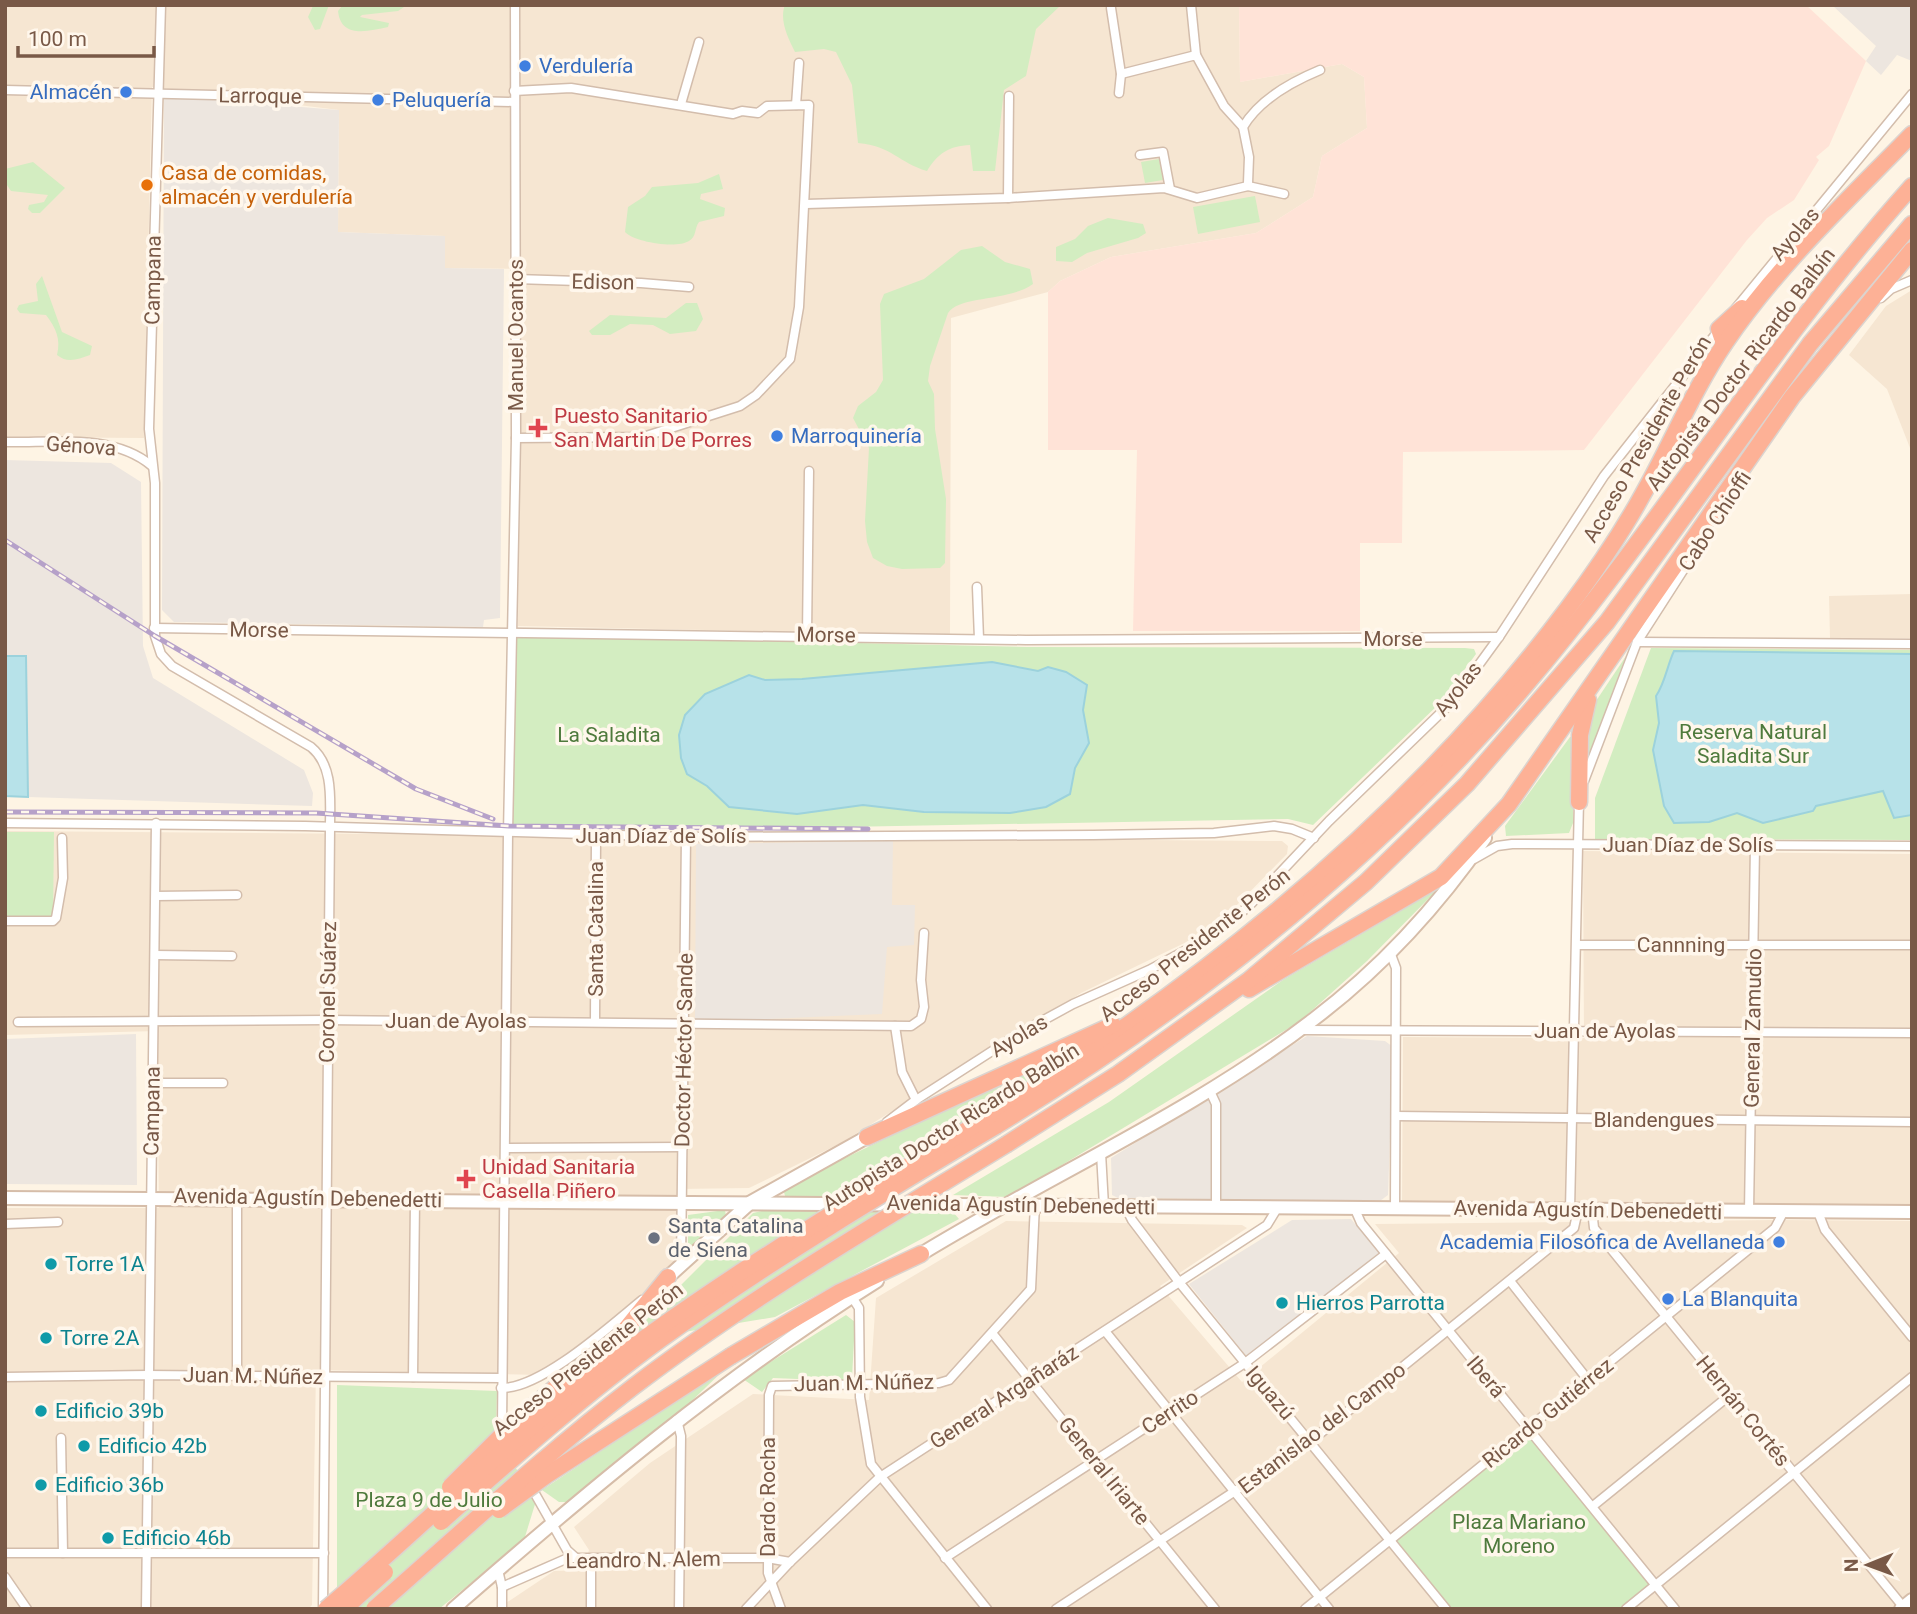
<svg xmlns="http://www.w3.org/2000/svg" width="1917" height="1614" viewBox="0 0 1917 1614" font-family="Roboto,sans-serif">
	<rect width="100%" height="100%" fill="#fef4e4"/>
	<g fill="#f6e6d2">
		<polygon points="5,5 1239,5 1240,82 1342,64 1364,77 1367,128 1322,156 1313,197 1256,233 1111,257 1060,281 1048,292 951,318 950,635 518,626 521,269 445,268 444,236 338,232 339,110 152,87 144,438 5,437"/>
		<polygon points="1912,290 1912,453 1887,389 1849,355 1886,306"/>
		<polygon points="1912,594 1912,638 1830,638 1829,596"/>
		<polygon points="5,831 1282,841 1288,846 1287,854 1229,913 1201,935 1081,993 841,1143 749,1188 678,1189 677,1266 541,1375 316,1370 312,1605 308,1609 5,1609 5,1208 159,1208 157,1031 5,1035"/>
		<polygon points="1583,851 1912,854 1912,1207 1402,1206 1403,1037 1584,1038"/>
		<polygon points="1776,1220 1912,1221 1912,1594 1894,1609 497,1609 554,1571 583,1570 589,1550 574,1527 650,1463 753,1394 869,1400 876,1298 1006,1221 1242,1225 1247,1228 1160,1286 1242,1382 1399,1253 1375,1224"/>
	</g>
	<polygon fill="#ffe3d7" points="1239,5 1806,5 1866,61 1829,146 1816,157 1819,160 1794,200 1767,218 1747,240 1584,450 1403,452 1402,543 1360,543 1360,631 1133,631 1137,450 1048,450 1048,292 1060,281 1111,257 1256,233 1313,197 1322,156 1367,128 1364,77 1342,64 1240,82"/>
	<g fill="#ede6df">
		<polygon points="1832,5 1912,5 1912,61 1897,55 1881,75 1866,61 1876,46"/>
		<polygon points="164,96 339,110 338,232 445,236 445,268 504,269 500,618 484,620 483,627 174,622 162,610"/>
		<polygon points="5,460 111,463 141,482 143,646 153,678 304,770 313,793 312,806 28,797 26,657 5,656"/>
		<polygon points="893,841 892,905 915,905 914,945 887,947 882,1014 695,1022 696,844"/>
		<polygon points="136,1034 137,1185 5,1184 5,1039"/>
		<polygon points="1307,1036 1385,1041 1393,1047 1388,1195 1380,1201 1118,1198 1112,1195 1111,1158"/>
		<polygon points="1351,1219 1379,1253 1247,1357 1189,1284 1292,1220"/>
	</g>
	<g fill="#d3edc1">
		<polygon points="319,5 329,5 320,29 315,30 308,17 313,6"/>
		<path d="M343,5H407L398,11L362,15L360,17L389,23L388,27C368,31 341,39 338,11Z"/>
		<path d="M785,5H1061L1036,29L1026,76L1004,90L995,171H973L970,145C949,146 938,153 927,171C899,163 892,146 858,143L852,85L836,52L824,49L795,52C788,38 779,20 785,5Z"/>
		<polygon points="1159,159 1163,180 1145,183 1141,162"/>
		<polygon points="33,162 65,188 40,213 32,213 28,209 29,205 44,202 48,195 11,191 5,182 5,169"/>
		<path d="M719,174L723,189L701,194L700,199L725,208L724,216L699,222C694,229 697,236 689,241C676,249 634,242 625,232L628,207L645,196L652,187L698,183Z"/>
		<polygon points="1255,196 1260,222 1198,234 1193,207"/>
		<polygon points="1108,218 1143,224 1146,233 1138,238 1087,253 1072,262 1056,261 1056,247 1075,239 1088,226"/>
		<path d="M982,246L1005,262L1030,269L1033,284C1008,302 960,295 948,313L930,366L928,381L934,394L935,429L946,499L945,563L940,568L902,569L887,566L873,558L867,542L865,521L869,448L853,418L858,406L876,392L883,380L880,304L884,294L924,279L961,250Z"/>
		<path d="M42,276L62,332L92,346L90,355C78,359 68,364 57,355C61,339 56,328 46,315L20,313L17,309L19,305L38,301L36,284Z"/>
		<polygon points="686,303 697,303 703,319 696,331 670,334 653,325 630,324 610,335 592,335 589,331 610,315 666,318"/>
		<polygon points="514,635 1027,647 1465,648 1474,649 1476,654 1440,703 1313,825 1288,819 508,833"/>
		<polygon points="1651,648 1912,650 1912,840 1595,839 1595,798"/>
		<polygon points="1626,656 1586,765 1585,724 1590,710"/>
		<polygon points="1570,737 1573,737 1573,823 1569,833 1506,836 1505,826"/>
		<polygon points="5,832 54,832 53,918 5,916"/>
		<polygon points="1438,889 1367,961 1299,1022 1009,1197 953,1195 1109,1102 1283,980"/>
		<polygon points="1093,1039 1000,1101 836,1197 785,1196 784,1192 820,1170"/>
		<polygon points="725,1210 726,1216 688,1251 688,1215"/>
		<polygon points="766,1210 953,1212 959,1219 775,1317 624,1342 753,1213"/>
		<polygon points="846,1315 855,1322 852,1378 847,1381 773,1378 762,1392 743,1379"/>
		<polygon points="726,1368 680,1412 569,1502 559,1502 542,1490"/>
		<polygon points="337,1385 497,1391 496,1429 503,1447 536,1501 524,1540 439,1609 337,1609"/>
		<polygon points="1530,1428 1655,1585 1626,1609 1446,1609 1390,1540"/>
	</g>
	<g fill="#b7e2e9" stroke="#9cd2dc" stroke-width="2">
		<path d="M1674,651L1912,654V815L1894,818L1883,791L1816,806L1813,811L1763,823L1737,813L1709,822L1674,823L1664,806L1653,750L1659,723L1656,696C1665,683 1667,666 1674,651Z"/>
		<polygon points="5,656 26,656 28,797 5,796"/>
		<polygon points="992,662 1038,671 1048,667 1066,672 1087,685 1083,710 1089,743 1075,768 1070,794 1046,807 1010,813 924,812 863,805 797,814 729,807 707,786 687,774 681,758 679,735 685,715 705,694 749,675 765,680 802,679"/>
	</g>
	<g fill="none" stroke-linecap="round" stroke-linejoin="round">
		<defs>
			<g id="street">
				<path d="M161,5L149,429L155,483V636L161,654L172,666L311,747C334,766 330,800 330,827L323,1609"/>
				<polyline points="1191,5 1196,55"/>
				<polyline points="1111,8 1121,74 1119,93"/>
				<polyline points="1121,74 1196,55 1224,106 1243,127"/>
				<polyline points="5,90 514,102"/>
				<polyline points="514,91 571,88 733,114 742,111 758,113 767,106 809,105 799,307 790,359 756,395 740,406 643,437 516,438"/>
				<polyline points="681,104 699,42"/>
				<polyline points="796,105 799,63"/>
				<polyline points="1140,155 1163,152 1170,189"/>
				<polyline points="1248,186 1284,194"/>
				<polyline points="1008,198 1009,96"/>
				<path d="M806,204L1008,198L1164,188L1197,198L1248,186V183L1249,157L1243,127C1259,100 1291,82 1320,70"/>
				<polyline points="516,279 641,283 689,287"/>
				<polyline points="1881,298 1891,289 1912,280"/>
				<polyline points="1736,308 1912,94"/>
				<path d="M5,442C54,443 113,433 152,466"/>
				<polyline points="977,587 979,639"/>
				<polyline points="154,628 1026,640 1499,637"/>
				<polyline points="807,635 809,471"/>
				<polyline points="1637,642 1912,644"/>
				<polyline points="1584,781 1637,642 1709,530"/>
				<polyline points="5,823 305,826 686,837 1093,835 1214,833 1274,826 1292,829 1314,838"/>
				<polyline points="1474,859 1497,846 1512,844 1912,846"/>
				<polyline points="156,896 237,895"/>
				<polyline points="5,921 53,921 56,918 63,878 62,838"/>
				<polyline points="1577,945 1912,945"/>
				<polyline points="1390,952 1396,968 1395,1208"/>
				<polyline points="155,955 232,956"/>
				<polyline points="18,1022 327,1020 911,1026 921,1019 924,1007 921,980 924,933"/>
				<polyline points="595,1022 596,837"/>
				<polyline points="895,1026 902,1072 916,1100"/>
				<polyline points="1302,1030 1912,1033"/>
				<polyline points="153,1083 223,1083"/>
				<polyline points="1209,1089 1216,1104 1216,1207"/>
				<polyline points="1396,1116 1912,1122"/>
				<polyline points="887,1122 916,1100 1020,1033 1073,1004 1149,970 1203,941 1248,907 1329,821 1451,703 1499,637 1604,476 1719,330"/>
				<polyline points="506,1148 683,1147"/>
				<polyline points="1101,1153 1104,1206"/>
				<polyline points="237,1198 237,1376"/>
				<polyline points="1125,1206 1132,1220 1179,1282 1446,1609"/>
				<polyline points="1354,1207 1361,1223 1675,1609"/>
				<polyline points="1570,1210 1579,800"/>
				<polyline points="1592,1210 1594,1228 1905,1609"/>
				<polyline points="1749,1211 1755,846"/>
				<polyline points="1818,1212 1825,1230 1912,1337"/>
				<polyline points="5,1224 58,1222"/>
				<polyline points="681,1263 686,837"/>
				<polyline points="1510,1281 1588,1380"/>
				<polyline points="852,1297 859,1308 860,1397 871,1464 987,1609"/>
				<polyline points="1105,1331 1329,1609"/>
				<polyline points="992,1333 1215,1609"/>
				<polyline points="5,1377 147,1375 501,1378"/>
				<polyline points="413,1377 415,1200"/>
				<path d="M501,1388C541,1389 610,1326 642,1300"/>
				<polyline points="677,1420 681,1436 679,1609"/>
				<polyline points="502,1427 508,833 516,438 515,5"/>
				<polyline points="61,1438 63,1553"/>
				<polyline points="534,1492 567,1550 576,1558"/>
				<polyline points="1593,1506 1730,1395"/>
				<polyline points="5,1553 324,1553"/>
				<polyline points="945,1558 1245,1363 1386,1254"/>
				<polyline points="591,1560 591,1609"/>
				<polyline points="498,1570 502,1587 502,1609"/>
				<polyline points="5,1577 27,1609"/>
				<polyline points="502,1587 568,1558 767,1558 790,1562"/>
				<polyline points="146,1609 156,823"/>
				<polyline points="746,1609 790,1562 880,1477 1267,1225 1278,1207"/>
				<polyline points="781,1609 768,1573 769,1395 772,1386 939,1383 949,1380 1031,1289 1035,1204"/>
				<polyline points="1056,1609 1311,1441 1574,1228 1578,1210"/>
				<polyline points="1305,1609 1775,1228 1784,1211"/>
				<polyline points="1626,1609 1912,1377"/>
			</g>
			<g id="secondary">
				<polyline points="5,1198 1912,1212"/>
				<path d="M913,1259C1045,1177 1191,1114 1314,1019C1380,969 1438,906 1485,838"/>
				<polyline points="668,1277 751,1202 867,1137"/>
				<path d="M453,1609C588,1491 725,1376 877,1281"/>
				<polyline points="1901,1609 1912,1600"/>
			</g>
			<g id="highway">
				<polyline points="1724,344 1719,329 1742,308"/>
				<polyline points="1579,802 1580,735 1588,700"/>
				<polyline points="1249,989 1441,877 1509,804 1792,397 1912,250"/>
				<path d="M989,1116C1208,981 1413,815 1568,608C1595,572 1621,534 1643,494C1671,445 1693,390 1725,343C1777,266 1847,201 1912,134"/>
				<path d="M996,1126C1195,1004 1384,855 1534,675C1666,517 1774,340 1912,186"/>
				<polyline points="867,1137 1113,1025"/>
				<polyline points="1007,1144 1118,1074 1249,980 1366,882 1467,784 1607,622 1810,344 1912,224"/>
				<polyline points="731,1356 840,1292 921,1254"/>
				<polyline points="563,1381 612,1346 668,1277"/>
			</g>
		</defs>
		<use href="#street" stroke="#d3bdac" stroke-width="11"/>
		<use href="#secondary" stroke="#d6bda9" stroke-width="16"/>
		<use href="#highway" stroke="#dcd4cf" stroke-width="19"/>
		<use href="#street" stroke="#fff" stroke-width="8"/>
		<use href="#secondary" stroke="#fff" stroke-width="12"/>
		<use href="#highway" stroke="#fdb196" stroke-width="16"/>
		<defs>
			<g id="rail">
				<polyline points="5,540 155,636 416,789 493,819"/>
				<polyline points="5,812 316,813 509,826 868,829"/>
			</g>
		</defs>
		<use href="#rail" stroke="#b6a1c9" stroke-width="5"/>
		<use href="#rail" stroke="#fff7ec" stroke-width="2.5" stroke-dasharray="8" stroke-linecap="butt"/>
		<defs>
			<g id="highway-bridge">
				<polyline points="450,1487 516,1421 563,1381"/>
				<polyline points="499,1510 547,1475 731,1356"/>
				<path d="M441,1522C512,1459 584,1395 661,1339C769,1262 882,1194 996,1126"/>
				<path d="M326,1609C417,1531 503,1446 599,1372C723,1277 857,1199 989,1116"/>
				<polyline points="344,1609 385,1572"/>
				<path d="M374,1609C460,1534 543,1456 633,1387C751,1297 880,1222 1007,1144"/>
			</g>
		</defs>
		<use href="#highway-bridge" stroke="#dcd4cf" stroke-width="19" stroke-linecap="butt"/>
		<use href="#highway-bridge" stroke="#fdb196" stroke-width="16"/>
	</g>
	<g fill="#3f7fe0" stroke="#fff7ec" stroke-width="2.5">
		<circle cx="525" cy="66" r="7"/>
		<circle cx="126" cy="92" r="7"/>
		<circle cx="378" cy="100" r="7"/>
		<circle cx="777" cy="436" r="7"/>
		<circle cx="1779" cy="1242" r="7"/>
		<circle cx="1668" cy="1299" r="7"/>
	</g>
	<circle fill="#e8710a" stroke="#fff7ec" stroke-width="2.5" cx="147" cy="185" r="7"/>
	<g fill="#e0444e" stroke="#fff7ec" stroke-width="2.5">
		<path d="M534.5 417.5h7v7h7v7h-7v7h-7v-7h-7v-7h7z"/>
		<path d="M462.5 1168.5h7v7h7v7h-7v7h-7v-7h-7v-7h7z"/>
	</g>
	<circle fill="#6b7280" stroke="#fff7ec" stroke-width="2.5" cx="654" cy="1238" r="7"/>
	<g fill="#0f9aa8" stroke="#fff7ec" stroke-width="2.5">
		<circle cx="51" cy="1264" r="7"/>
		<circle cx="1282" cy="1303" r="7"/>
		<circle cx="46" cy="1338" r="7"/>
		<circle cx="41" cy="1411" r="7"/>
		<circle cx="84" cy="1446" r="7"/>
		<circle cx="41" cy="1485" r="7"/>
		<circle cx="108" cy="1538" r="7"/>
	</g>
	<g text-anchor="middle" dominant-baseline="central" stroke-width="7" stroke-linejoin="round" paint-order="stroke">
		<g font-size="21" fill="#366cbe" stroke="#fff7ec" text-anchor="start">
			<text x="539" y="66">Verdulería</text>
			<text x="112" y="92" text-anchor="end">Almacén</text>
			<text x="392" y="100">Peluquería</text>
			<text x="791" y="436">Marroquinería</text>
			<text x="1765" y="1242" text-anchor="end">Academia Filosófica de Avellaneda</text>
			<text x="1682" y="1299">La Blanquita</text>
		</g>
		<g font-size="21" fill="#795947" stroke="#fff7ec">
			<text transform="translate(260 96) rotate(1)">Larroque</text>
			<text transform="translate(1795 234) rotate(-50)">Ayolas</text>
			<text transform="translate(153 280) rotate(-89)">Campana</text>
			<text transform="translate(603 282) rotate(1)">Edison</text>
			<text transform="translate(516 335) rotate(-90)">Manuel Ocantos</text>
			<text transform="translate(1741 369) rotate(-53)">Autopista Doctor Ricardo Balbín</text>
			<text transform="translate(1647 439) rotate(-60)">Acceso Presidente Perón</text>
			<text transform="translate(81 446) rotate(4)">Génova</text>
			<text transform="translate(1715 521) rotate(-57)">Cabo Chioffi</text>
			<text transform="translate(259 630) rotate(1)">Morse</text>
			<text transform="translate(826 635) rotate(1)">Morse</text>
			<text x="1393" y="639">Morse</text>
			<text transform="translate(1458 689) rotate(-52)">Ayolas</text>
			<text x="661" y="836">Juan Díaz de Solís</text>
			<text x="1688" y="845">Juan Díaz de Solís</text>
			<text transform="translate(596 929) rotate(-90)">Santa Catalina</text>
			<text transform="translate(1195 945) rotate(-38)">Acceso Presidente Perón</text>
			<text x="1681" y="945">Cannning</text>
			<text transform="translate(328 992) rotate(-89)">Coronel Suárez</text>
			<text x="456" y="1021">Juan de Ayolas</text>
			<text transform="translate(1753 1028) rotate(-89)">General Zamudio</text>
			<text x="1605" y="1031">Juan de Ayolas</text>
			<text transform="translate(1019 1036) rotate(-31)">Ayolas</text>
			<text transform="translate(684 1050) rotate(-89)">Doctor Héctor Sande</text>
			<text transform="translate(152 1111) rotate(-89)">Campana</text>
			<text x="1654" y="1120">Blandengues</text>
			<text transform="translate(951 1127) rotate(-32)">Autopista Doctor Ricardo Balbín</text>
			<text transform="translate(308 1198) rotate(1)">Avenida Agustín Debenedetti</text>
			<text transform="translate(1021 1205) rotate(1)">Avenida Agustín Debenedetti</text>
			<text transform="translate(1588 1210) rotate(1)">Avenida Agustín Debenedetti</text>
			<text transform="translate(588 1359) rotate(-38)">Acceso Presidente Perón</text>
			<text transform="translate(253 1376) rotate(1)">Juan M. Núñez</text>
			<text transform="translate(1486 1377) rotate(50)">Iberá</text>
			<text transform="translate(864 1383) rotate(-1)">Juan M. Núñez</text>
			<text transform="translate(1270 1393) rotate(50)">Iguazú</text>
			<text transform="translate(1004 1397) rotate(-33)">General Argañaráz</text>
			<text transform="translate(1743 1411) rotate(51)">Hernán Cortés</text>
			<text transform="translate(1170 1412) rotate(-33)">Cerrito</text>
			<text transform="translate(1548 1413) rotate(-39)">Ricardo Gutiérrez</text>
			<text transform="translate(1322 1428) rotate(-37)">Estanislao del Campo</text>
			<text transform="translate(1104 1471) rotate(51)">General Iriarte</text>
			<text transform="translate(768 1497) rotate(-90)">Dardo Rocha</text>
			<text transform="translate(643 1560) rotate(-1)">Leandro N. Alem</text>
		</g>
		<g font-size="21" fill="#c56008" stroke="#fff7ec" text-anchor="start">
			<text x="161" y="173">Casa de comidas,<tspan x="161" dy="24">almacén y verdulería</tspan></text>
		</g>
		<g font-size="21" fill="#be3a42" stroke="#fff7ec" text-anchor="start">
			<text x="554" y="416">Puesto Sanitario<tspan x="554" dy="24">San Martin De Porres</tspan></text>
			<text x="482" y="1167">Unidad Sanitaria<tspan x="482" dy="24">Casella Piñero</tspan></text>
		</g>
		<g font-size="21" fill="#4e7a3c" stroke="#fff7ec">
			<text x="1753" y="732">Reserva Natural<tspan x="1753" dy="24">Saladita Sur</tspan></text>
			<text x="609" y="735">La Saladita</text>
			<text x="429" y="1500">Plaza 9 de Julio</text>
			<text x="1519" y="1522">Plaza Mariano<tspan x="1519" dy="24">Moreno</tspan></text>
		</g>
		<g font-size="21" fill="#5b616d" stroke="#fff7ec" text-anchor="start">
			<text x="668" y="1226">Santa Catalina<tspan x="668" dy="24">de Siena</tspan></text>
		</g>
		<g font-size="21" fill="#0d838f" stroke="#fff7ec" text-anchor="start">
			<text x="65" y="1264">Torre 1A</text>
			<text x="1296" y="1303">Hierros Parrotta</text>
			<text x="60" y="1338">Torre 2A</text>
			<text x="55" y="1411">Edificio 39b</text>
			<text x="98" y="1446">Edificio 42b</text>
			<text x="55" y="1485">Edificio 36b</text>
			<text x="122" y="1538">Edificio 46b</text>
		</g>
	</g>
	<rect width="1917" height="1614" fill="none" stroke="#795947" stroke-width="14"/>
	<g transform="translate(1868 1565) rotate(269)" stroke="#fff7ec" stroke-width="5" paint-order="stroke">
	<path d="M0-5L12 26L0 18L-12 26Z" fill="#795947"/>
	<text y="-10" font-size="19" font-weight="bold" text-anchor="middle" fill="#795947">N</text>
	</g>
	<path d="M18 46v10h136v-10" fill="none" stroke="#795947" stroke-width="3.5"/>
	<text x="28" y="46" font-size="21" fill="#795947" stroke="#fff7ec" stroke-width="5" paint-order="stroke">100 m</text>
</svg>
